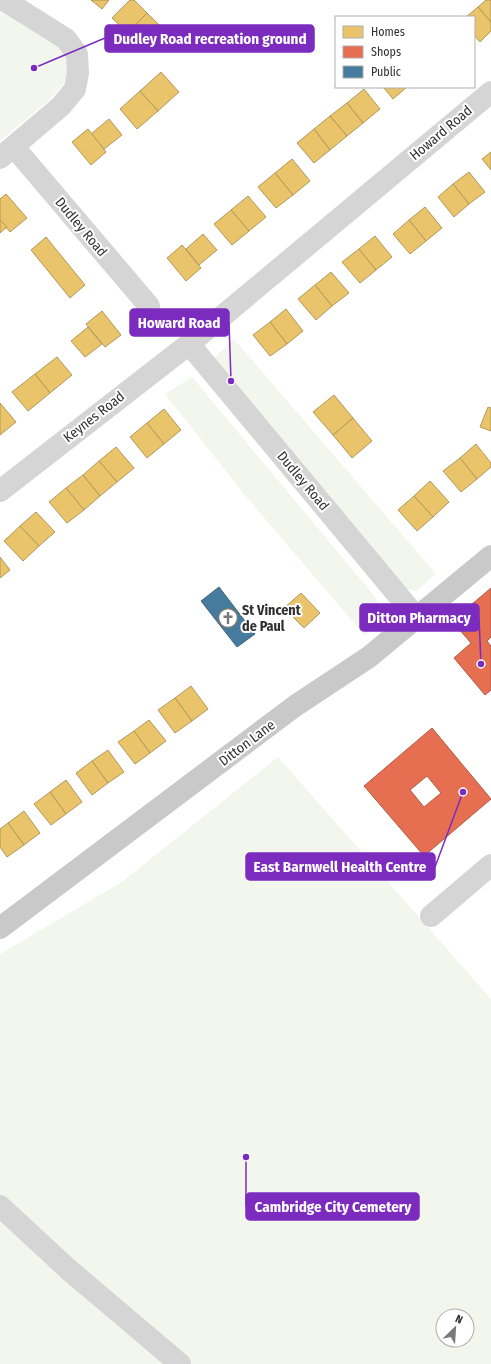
<svg xmlns="http://www.w3.org/2000/svg" width="491" height="1364" viewBox="0 0 491 1364" font-family="'Fira Sans Condensed',sans-serif">
	<rect width="100%" height="100%" fill="#fff"/>
	<g fill="#f3f6ed" fill-rule="evenodd">
		<polygon points="0,5 43,30 69,58 68,79 49,100 0,141"/>
		<polygon points="234,339 436,574 416,591 404,588 213,359"/>
		<path d="M192,377L376,598C382,619 378,620 365,636L244,494L165,394Z"/>
		<path d="M278,757L491,999V1364H0V954L122,882ZM443,1316H467V1340H443Z"/>
	</g>
	<g fill="#e9c46a" stroke="#b29859">
		<polygon points="91,0 109,0 102,9"/>
		<polygon points="130,0 134,0 147,13 128,33 112,18"/>
		<polygon points="486,0 491,0 491,22 478,7"/>
		<polygon points="478,7 491,22 491,31 480,42 474,35 474,17 466,17"/>
		<polygon points="147,13 162,28 143,48 128,33"/>
		<polygon points="161,72 179,92 158,111 140,91"/>
		<polygon points="383,87 407,87 393,99"/>
		<polygon points="364,89 380,109 363,123 347,103"/>
		<polygon points="140,91 158,111 137,129 120,109"/>
		<polygon points="347,103 363,123 347,136 330,116"/>
		<polygon points="330,116 347,136 330,150 314,129"/>
		<polygon points="109,119 122,135 104,149 91,134"/>
		<polygon points="88,129 106,152 91,165 72,142"/>
		<polygon points="314,129 330,150 314,163 297,143"/>
		<polygon points="491,152 491,170 482,159"/>
		<polygon points="292,159 310,181 293,195 275,173"/>
		<polygon points="469,172 485,192 469,204 453,184"/>
		<polygon points="275,173 293,195 276,208 258,187"/>
		<polygon points="453,184 469,204 454,217 438,197"/>
		<polygon points="6,194 27,218 10,232 0,220 0,199"/>
		<polygon points="248,196 266,217 249,231 231,210"/>
		<polygon points="425,207 442,228 426,241 409,220"/>
		<polygon points="231,210 249,231 232,245 214,224"/>
		<polygon points="0,220 7,227 0,233"/>
		<polygon points="409,220 426,241 410,254 393,234"/>
		<polygon points="203,234 217,250 199,265 186,249"/>
		<polygon points="375,236 392,257 376,270 359,249"/>
		<polygon points="46,237 85,285 70,298 31,250"/>
		<polygon points="182,245 201,268 186,281 167,258"/>
		<polygon points="359,249 376,270 360,283 342,262"/>
		<polygon points="331,272 349,293 332,306 315,285"/>
		<polygon points="315,285 332,306 316,320 298,299"/>
		<polygon points="286,309 303,331 287,344 270,322"/>
		<polygon points="102,311 121,335 105,347 86,324"/>
		<polygon points="270,322 287,344 270,356 253,335"/>
		<polygon points="88,327 102,344 85,357 71,341"/>
		<polygon points="57,357 72,375 50,393 35,374"/>
		<polygon points="35,374 50,393 28,411 12,392"/>
		<polygon points="334,395 353,418 333,435 313,412"/>
		<polygon points="0,403 16,422 0,435"/>
		<polygon points="488,407 491,408 491,431 480,427"/>
		<polygon points="164,409 181,430 164,444 147,423"/>
		<polygon points="353,418 372,441 352,458 333,435"/>
		<polygon points="147,423 164,444 147,458 130,437"/>
		<polygon points="476,444 491,463 491,467 477,479 460,458"/>
		<polygon points="116,447 134,468 117,482 99,461"/>
		<polygon points="460,458 477,479 461,492 443,471"/>
		<polygon points="99,461 117,482 100,496 83,475"/>
		<polygon points="83,475 100,496 84,510 66,488"/>
		<polygon points="430,481 449,502 433,517 414,496"/>
		<polygon points="66,488 84,510 67,523 49,502"/>
		<polygon points="414,496 433,517 417,531 398,510"/>
		<polygon points="36,512 55,532 39,546 20,526"/>
		<polygon points="20,526 39,546 23,561 4,541"/>
		<polygon points="0,557 10,570 0,578"/>
		<polygon points="301,593 320,613 304,628 284,608"/>
		<polygon points="191,686 208,709 192,721 175,698"/>
		<polygon points="175,698 192,721 175,733 158,710"/>
		<polygon points="149,720 166,741 150,753 134,731"/>
		<polygon points="134,731 150,753 135,764 118,742"/>
		<polygon points="108,750 124,772 108,783 92,761"/>
		<polygon points="92,761 108,783 92,795 76,773"/>
		<polygon points="66,780 82,802 66,814 50,792"/>
		<polygon points="50,792 66,814 51,825 34,804"/>
		<polygon points="24,811 40,833 24,845 8,823"/>
		<polygon points="8,823 24,845 7,857 0,847 0,829"/>
	</g>
	<g fill="#e76f51" stroke="#b05c47" fill-rule="evenodd">
		<polygon points="491,588 491,637 487,641 491,646 491,690 485,695 454,658 471,643 452,621"/>
		<path d="M432,728L491,799L424,856L364,786ZM427,776L441,793L424,807L410,790Z"/>
	</g>
	<polygon fill="#457b9d" stroke="#3f657d" points="219,587 255,634 237,647 201,601"/>
	<g fill="none" stroke-linecap="round" stroke-linejoin="round">
		<g stroke="#d5d5d5" stroke-width="22">
			<polyline points="14,147 149,306"/>
			<polyline points="0,158 61,106 75,89 78,73 77,54 66,39 4,0"/>
			<polyline points="189,344 417,618"/>
			<polyline points="0,491 189,344 491,92"/>
			<polyline points="431,916 491,865"/>
			<polyline points="0,1206 68,1269 180,1364"/>
		</g>
		<polyline stroke="#c9c9c9" stroke-width="22" points="0,928 295,706 369,657 491,556"/>
	</g>
	<defs>
		<symbol id="church-ring" viewBox="-11 -11 22 22"><circle r="9.5" fill="#fff" stroke="#797979" stroke-width="1.5"/><path d="M-1.2-6h2.4v3.5h3.3v2.4h-3.3V6h-2.4V-.1h-3.3v-2.4h3.3Z" fill="#797979"/></symbol>
	</defs>
	<g fill-rule="evenodd">
		<use href="#church-ring" x="217" y="607" width="22" height="22"/>
	</g>
	<g text-anchor="middle" dominant-baseline="central" stroke-width="4" stroke-linejoin="round" paint-order="stroke">
		<g font-size="14" fill="#313131" stroke="#fff">
			<text transform="translate(441 133) rotate(-40)">Howard Road</text>
			<text transform="translate(81 227) rotate(50)">Dudley Road</text>
			<text transform="translate(94 417) rotate(-38)">Keynes Road</text>
			<text transform="translate(303 481) rotate(50)">Dudley Road</text>
			<text transform="translate(247 743) rotate(-37)">Ditton Lane</text>
		</g>
		<g font-size="14" font-weight="bold" fill="#313131" stroke="#fff" text-anchor="start">
			<text x="242" y="610">St Vincent<tspan x="242" dy="16">de Paul</tspan></text>
		</g>
	</g>
	<path fill="none" stroke="#7b2cbf" stroke-width="1.5" d="M34 68L105 38M231 381L229 323M481 664L479 618M463 792L435 867M246 1157L246 1206"/>
	<g fill="#7b2cbf" stroke="#fff" stroke-width="1.5">
		<circle cx="34" cy="68" r="4"/>
		<circle cx="231" cy="381" r="4"/>
		<circle cx="481" cy="664" r="4"/>
		<circle cx="463" cy="792" r="4"/>
		<circle cx="246" cy="1157" r="4"/>
	</g>
	<g fill="#7b2cbf" stroke="#7b2cbf" stroke-width="1.5">
		<rect x="105" y="25" width="209" height="27" rx="4"/>
		<rect x="130" y="309" width="99" height="27" rx="4"/>
		<rect x="360" y="604" width="119" height="27" rx="4"/>
		<rect x="246" y="853" width="189" height="27" rx="4"/>
		<rect x="246" y="1193" width="173" height="27" rx="4"/>
	</g>
	<g font-size="15" text-anchor="middle" font-weight="bold" fill="#fff">
		<text x="210" y="44">Dudley Road recreation ground</text>
		<text x="179" y="328">Howard Road</text>
		<text x="419" y="623">Ditton Pharmacy</text>
		<text x="340" y="872">East Barnwell Health Centre</text>
		<text x="333" y="1212">Cambridge City Cemetery</text>
	</g>
	<rect x="335" y="16" width="140" height="72" fill="#ffffff" stroke="#adadad"/>
	<rect x="343" y="26" width="20" height="12" fill="#e9c46a" stroke="#adadad"/>
	<text x="371" y="36" font-size="12" fill="#313131">Homes</text>
	<rect x="343" y="46" width="20" height="12" fill="#e76f51" stroke="#adadad"/>
	<text x="371" y="56" font-size="12" fill="#313131">Shops</text>
	<rect x="343" y="66" width="20" height="12" fill="#457b9d" stroke="#adadad"/>
	<text x="371" y="76" font-size="12" fill="#313131">Public</text>
	<g transform="translate(455 1328) rotate(25)"><circle r="19" fill="#ffffff" stroke="#adadad"/>
	<path d="M0-3L7 15L0 10L-7 15Z" fill="#797979"/>
	<text y="-6" font-size="11" font-weight="bold" text-anchor="middle" fill="#313131">N</text>
	</g>
</svg>
